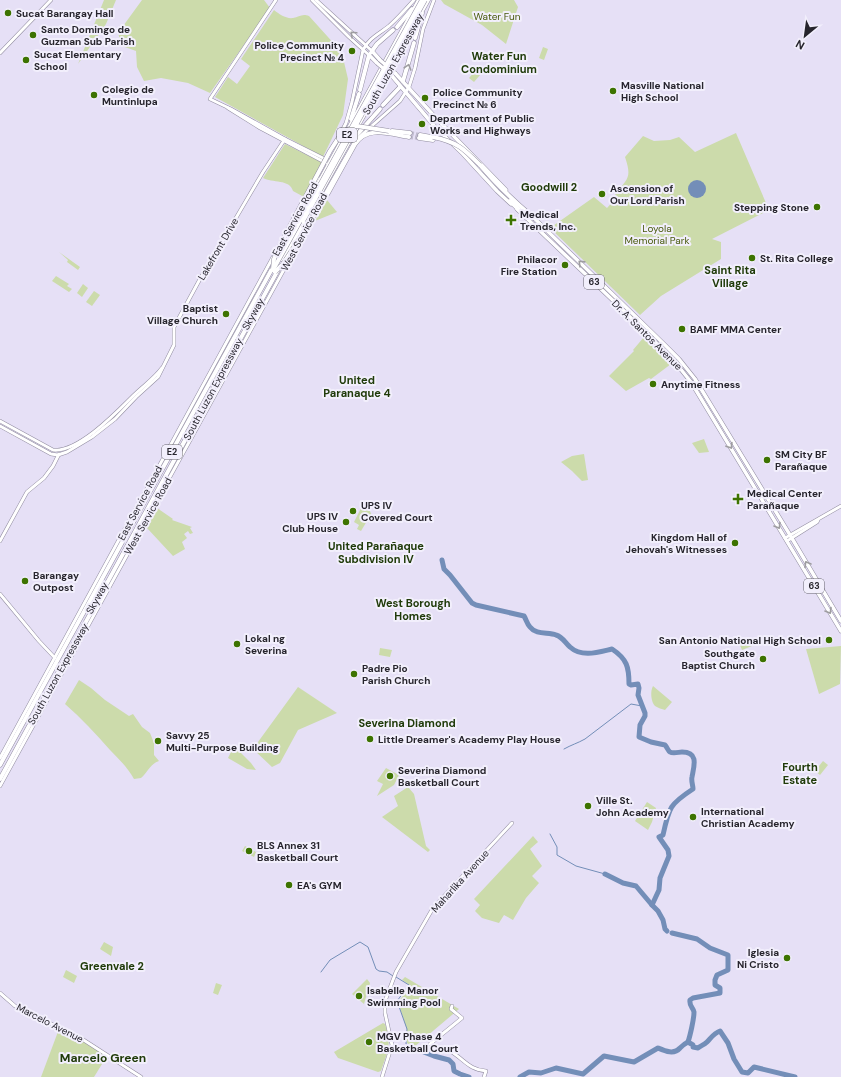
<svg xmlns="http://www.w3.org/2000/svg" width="841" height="1077" viewBox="0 0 841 1077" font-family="'DM Sans',sans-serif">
	<rect width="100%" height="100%" fill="#e6e0f6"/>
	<g fill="#ccdbab">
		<polygon points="104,0 116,0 106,24 78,64"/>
		<polygon points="142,0 264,0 270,8 210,93 188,83 161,78 144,81 137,67 136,51 122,46 118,33"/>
		<polygon points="441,0 514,0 518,7 506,44 482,25 444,4"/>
		<path d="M274,10C279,14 286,19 293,18C299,17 302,13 309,16L337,47L344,62L348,79L343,115L323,157L215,97L228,77L237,84L250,66L241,59Z"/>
		<polygon points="543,47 548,49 544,60 539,58"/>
		<polygon points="476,70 481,74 474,82 469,78"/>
		<path d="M736,133L769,210L712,239L721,242V259L661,296L640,315L550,228L594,197L607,208L617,197L615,194C628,178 632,178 625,157L643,136L654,141L670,140L679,137L695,152Z"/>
		<path d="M285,144L323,163L304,197L293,191C290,179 272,183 263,178Z"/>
		<polygon points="327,200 337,212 315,221"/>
		<polygon points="59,252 80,267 78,270 67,262 68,260"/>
		<polygon points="56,276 69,284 67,286 72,289 69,292 52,281"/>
		<polygon points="83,284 88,288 82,297 77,293"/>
		<polygon points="94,291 100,295 92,306 86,302"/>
		<polygon points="644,337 671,364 651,379 649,378 626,391 609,376 634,351 633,350"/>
		<polygon points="704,439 709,452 699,453 692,443"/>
		<polygon points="584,454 588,480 582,481 572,471 561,462 572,456"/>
		<polygon points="367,504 372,516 367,521 361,531 357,529 359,525 354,522 362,506"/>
		<polygon points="157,508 173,519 172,520 192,527 190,528 193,533 190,534 188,531 184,534 187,538 182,542 185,549 173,556 147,528"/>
		<polygon points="750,640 752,646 742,650 740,645"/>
		<polygon points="841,646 840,684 819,694 806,649"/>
		<polygon points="380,648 392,650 390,657 379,655"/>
		<path d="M79,680L91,688L105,700L129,716L133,714L142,727L150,733L154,743V755L159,761C150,764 148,772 141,778L134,779C128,768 119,759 110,750C96,734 81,718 65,704Z"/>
		<path d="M653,686L672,702L665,710C662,709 658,708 655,706C651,702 650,691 653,686Z"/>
		<polygon points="298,687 337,713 298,730 280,763 272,767 253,749"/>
		<polygon points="234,746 251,763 256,770 247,769 228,758"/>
		<polygon points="823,761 828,765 820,775 815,771"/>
		<polygon points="386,768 399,775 394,785 377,796 383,784 377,781"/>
		<polygon points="408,787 414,794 426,846 430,850 428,852 382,817 398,806 394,796"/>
		<polygon points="647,802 656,808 652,822 648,830 635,821"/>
		<polygon points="533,836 538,842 530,849 542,866 532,876 539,883 526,898 513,920 504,915 499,923 482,918 475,911 480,905 474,899"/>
		<polygon points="245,846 256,852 254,857 242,851"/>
		<polygon points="104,942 113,947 111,956 100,949"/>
		<polygon points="66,970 77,976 74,983 63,977"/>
		<polygon points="405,977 459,1009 414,1047 407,1043 407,1030 398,1002 410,987 408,984 402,980"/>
		<polygon points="367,979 370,983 364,1004 352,994"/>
		<polygon points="216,983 222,985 218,995 213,993"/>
		<path d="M383,1023L385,1024C392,1045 388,1051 381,1071L378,1072L341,1059L338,1058L334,1052Z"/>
		<polygon points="59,1029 77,1038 107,1056 94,1077 41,1077"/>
	</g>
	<circle fill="#738eb8" cx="697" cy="189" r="9"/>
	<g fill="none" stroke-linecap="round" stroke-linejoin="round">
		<g stroke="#738eb8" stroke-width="1">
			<path d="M564,749C571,745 578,743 585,739L631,704L642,706"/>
			<polyline points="550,834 557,847 557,855 576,866 605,874"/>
			<polyline points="321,972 330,960 360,942 368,947 376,969 379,971 387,972 393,976"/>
			<polyline points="396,977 409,985 397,1001 407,1029 406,1044 411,1047"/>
		</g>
		<g stroke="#738eb8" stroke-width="5">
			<path d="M442,560L444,569L450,575L472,603L476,605L524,616C526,619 527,624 530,627C536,635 548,632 556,635C563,637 565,643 570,647C582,658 599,652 612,649C627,659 629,667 629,684L631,685L638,684L639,688L638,695L645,713V716L640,725L639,737L651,742L665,745C667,747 668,751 670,752C673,754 679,752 682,752C699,752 694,766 692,777C691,781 693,785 693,789C670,804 669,807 663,835L659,837L668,850L669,856L660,878L659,890L652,905"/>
			<polyline points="605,874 623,883 636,886 652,905 658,911 663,920 665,929 667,931"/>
			<path d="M672,933L697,939L710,948L728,955V970L717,975L715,980V985L720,988V993L693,998L690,1000C689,1006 693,1007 694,1012C694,1019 690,1036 688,1042"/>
			<polyline points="411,1047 434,1056 449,1060 453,1064 454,1071 460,1074 469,1077"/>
			<path d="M520,1077L529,1072L541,1073L556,1068L583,1074L604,1056L634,1062L658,1048C665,1051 674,1055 680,1048C683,1045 684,1044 688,1042L693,1045V1047L698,1048C700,1046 704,1045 707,1042C711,1038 714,1033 720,1031L728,1043L734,1059L742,1072L748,1073L754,1067L795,1077"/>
		</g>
		<g stroke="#c0bbce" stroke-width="4" stroke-dasharray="4 2" stroke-linecap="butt">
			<polyline points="410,133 420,135"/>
			<polyline points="409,137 419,138"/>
		</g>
		<defs>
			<g id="secondary">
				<polyline points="276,0 210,99 231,109 285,139 327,160"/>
				<polyline points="312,0 349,37 369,55"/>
				<polyline points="316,0 372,51"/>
				<polyline points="0,53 51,0"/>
				<polyline points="228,108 260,128 326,163"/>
				<path d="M341,133L346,123L352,102L363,50C369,38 379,34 389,26C398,18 406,9 414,0"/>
				<polyline points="357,139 400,101 409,87 415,68 423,29 434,0"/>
				<polyline points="306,200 318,177"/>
				<polyline points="321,201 354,143"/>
				<path d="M0,421L53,450C78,453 117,412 133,396C143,386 154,379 162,368"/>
				<polyline points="0,426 51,454 58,455 67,452 92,437 115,419 136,397 158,377 174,345 174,327 200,279 263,172 285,139"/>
				<polyline points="785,538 841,506"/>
				<polyline points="0,541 27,492 44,478 53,466 59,454"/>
				<polyline points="787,541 817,522 818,520"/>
				<polyline points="0,594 39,641 55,658"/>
				<polyline points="0,758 273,257"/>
				<polyline points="0,786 298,244"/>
				<polyline points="0,993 15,1006 24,1011 79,1037 141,1077"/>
				<path d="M452,1006L451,1009L462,1018L430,1044C435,1051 443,1047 450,1051C464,1059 469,1070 486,1071L484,1077"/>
				<polyline points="382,1077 392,1045 385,1013 385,1001 396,972 433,908 512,823"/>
			</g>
			<g id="primary">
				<polyline points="377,63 369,55 372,51 380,60"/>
				<polyline points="395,73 437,119 506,190"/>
				<polyline points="392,76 436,128 463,154 497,191 511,204"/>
				<polyline points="517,209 622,309 675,362 691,382 841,631"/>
				<polyline points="533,217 665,345 679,359 695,379 790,535 841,621"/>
			</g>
			<g id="highway">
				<polyline points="397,27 412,9"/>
				<polyline points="415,38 422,13"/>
				<polyline points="372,51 377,44 393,30"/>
				<polyline points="403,81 414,43"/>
				<polyline points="360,90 369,55"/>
				<polyline points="383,105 400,87"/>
				<polyline points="351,119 359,94"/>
				<polyline points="392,131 410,133"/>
				<polyline points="420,135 431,137"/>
				<polyline points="355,137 380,109"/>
				<polyline points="419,138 433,140"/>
				<path d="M480,165C496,184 515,202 534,218"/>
				<polyline points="510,201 519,210"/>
				<polyline points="299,219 419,0"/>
				<path d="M309,224L328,193L355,144C368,125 390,134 409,137"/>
				<polyline points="283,260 428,0"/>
				<polyline points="0,765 273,267"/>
				<polyline points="0,779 278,270"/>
			</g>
		</defs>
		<use href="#secondary" stroke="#918ca0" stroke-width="4"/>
		<use href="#primary" stroke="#918ca0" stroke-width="4.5"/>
		<use href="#highway" stroke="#918ca0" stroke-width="5"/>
		<use href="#secondary" stroke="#fff" stroke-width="3"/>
		<use href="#primary" stroke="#fff" stroke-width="3.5"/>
		<use href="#highway" stroke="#fff" stroke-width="4"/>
		<defs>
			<g id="primary-bridge">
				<polyline points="380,60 395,73"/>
				<polyline points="377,63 392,76"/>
			</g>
			<g id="highway-bridge">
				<path d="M433,137C457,142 463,148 480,165"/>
				<polyline points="303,221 425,0"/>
				<polyline points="273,269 274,259 282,241 330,151 341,134 344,131 357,126 389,131"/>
				<polyline points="273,270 422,0"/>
				<polyline points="275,272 283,264 309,224"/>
			</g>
		</defs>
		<use href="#primary-bridge" stroke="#918ca0" stroke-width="4.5" stroke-linecap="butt"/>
		<use href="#highway-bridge" stroke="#918ca0" stroke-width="5" stroke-linecap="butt"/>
		<use href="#primary-bridge" stroke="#fff" stroke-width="3.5"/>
		<use href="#highway-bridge" stroke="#fff" stroke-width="4"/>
	</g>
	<defs><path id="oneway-chevron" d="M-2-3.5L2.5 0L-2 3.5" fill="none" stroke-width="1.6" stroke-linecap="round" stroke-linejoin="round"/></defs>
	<g stroke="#9e9da0">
		<use href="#oneway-chevron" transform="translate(353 34) rotate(-137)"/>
		<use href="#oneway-chevron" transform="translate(408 67) rotate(-73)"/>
		<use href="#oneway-chevron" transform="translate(581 263) rotate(-136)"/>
		<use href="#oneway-chevron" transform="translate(730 446) rotate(58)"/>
		<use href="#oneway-chevron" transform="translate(778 526) rotate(59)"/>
		<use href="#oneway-chevron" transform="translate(807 564) rotate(-120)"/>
		<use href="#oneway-chevron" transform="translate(829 611) rotate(59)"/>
	</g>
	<g fill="#3d7300" stroke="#f2effc" stroke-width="1.5">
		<circle cx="8" cy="13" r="4"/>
		<circle cx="33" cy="35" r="4"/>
		<circle cx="352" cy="51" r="4"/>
		<circle cx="26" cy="60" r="4"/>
		<circle cx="613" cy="91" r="4"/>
		<circle cx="94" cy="95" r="4"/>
		<circle cx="425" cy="98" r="4"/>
		<circle cx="422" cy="124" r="4"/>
		<circle cx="602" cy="194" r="4"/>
		<circle cx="817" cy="207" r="4"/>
		<path d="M509 214h4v4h4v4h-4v4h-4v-4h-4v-4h4z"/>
		<circle cx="752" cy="258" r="4"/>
		<circle cx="565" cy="265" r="4"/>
		<circle cx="226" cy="314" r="4"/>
		<circle cx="682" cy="329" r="4"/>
		<circle cx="653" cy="384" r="4"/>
		<circle cx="767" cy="460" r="4"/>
		<path d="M736 493h4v4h4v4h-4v4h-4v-4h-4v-4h4z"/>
		<circle cx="353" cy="511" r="4"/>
		<circle cx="346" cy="522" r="4"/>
		<circle cx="735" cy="543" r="4"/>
		<circle cx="25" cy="581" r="4"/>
		<circle cx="829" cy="640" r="4"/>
		<circle cx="237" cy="644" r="4"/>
		<circle cx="763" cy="659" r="4"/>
		<circle cx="354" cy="674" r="4"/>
		<circle cx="370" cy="739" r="4"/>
		<circle cx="158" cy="741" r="4"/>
		<circle cx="390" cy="776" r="4"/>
		<circle cx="588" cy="806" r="4"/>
		<circle cx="693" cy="817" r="4"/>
		<circle cx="249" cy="851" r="4"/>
		<circle cx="289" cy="885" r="4"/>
		<circle cx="787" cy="958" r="4"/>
		<circle cx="359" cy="996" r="4"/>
		<circle cx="369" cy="1042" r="4"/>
	</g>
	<g text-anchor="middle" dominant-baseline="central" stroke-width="4" stroke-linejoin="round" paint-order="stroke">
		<g fill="#f2effc" stroke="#64626b" stroke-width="1">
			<rect x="337" y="128" width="20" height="14" rx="3"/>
			<rect x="584" y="275" width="20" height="14" rx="3"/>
			<rect x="162" y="445" width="20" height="14" rx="3"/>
			<rect x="804" y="579" width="20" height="14" rx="3"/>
		</g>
		<g font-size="9" font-weight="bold" fill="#27252d">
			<text x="347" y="135">E2</text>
			<text x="594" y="282">63</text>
			<text x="172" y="452">E2</text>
			<text x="814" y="586">63</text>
		</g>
		<g font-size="10" font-weight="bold" fill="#27252d" stroke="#f2effc" text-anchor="start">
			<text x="16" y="13">Sucat Barangay Hall</text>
			<text x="41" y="29">Santo Domingo de<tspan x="41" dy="12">Guzman Sub Parish</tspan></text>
			<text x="344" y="45" text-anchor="end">Police Community<tspan x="344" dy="12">Precinct № 4</tspan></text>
			<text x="34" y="54">Sucat Elementary<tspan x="34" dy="12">School</tspan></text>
			<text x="621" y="85">Masville National<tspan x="621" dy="12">High School</tspan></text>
			<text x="102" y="89">Colegio de<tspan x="102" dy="12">Muntinlupa</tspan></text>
			<text x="433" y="92">Police Community<tspan x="433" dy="12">Precinct № 6</tspan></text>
			<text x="430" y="118">Department of Public<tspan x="430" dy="12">Works and Highways</tspan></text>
			<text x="610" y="188">Ascension of<tspan x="610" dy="12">Our Lord Parish</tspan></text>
			<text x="809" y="207" text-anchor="end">Stepping Stone</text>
			<text x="520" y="214">Medical<tspan x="520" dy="12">Trends, Inc.</tspan></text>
			<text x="760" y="258">St. Rita College</text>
			<text x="557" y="259" text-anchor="end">Philacor<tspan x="557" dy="12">Fire Station</tspan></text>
			<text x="218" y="308" text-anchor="end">Baptist<tspan x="218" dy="12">Village Church</tspan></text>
			<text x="690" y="329">BAMF MMA Center</text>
			<text x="661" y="384">Anytime Fitness</text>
			<text x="775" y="454">SM City BF<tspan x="775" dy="12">Parañaque</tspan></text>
			<text x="747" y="493">Medical Center<tspan x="747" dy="12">Parañaque</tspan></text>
			<text x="361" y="505">UPS IV<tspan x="361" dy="12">Covered Court</tspan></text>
			<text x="338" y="516" text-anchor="end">UPS IV<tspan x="338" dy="12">Club House</tspan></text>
			<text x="727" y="537" text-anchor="end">Kingdom Hall of<tspan x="727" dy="12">Jehovah's Witnesses</tspan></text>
			<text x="33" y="575">Barangay<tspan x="33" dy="12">Outpost</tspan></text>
			<text x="245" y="638">Lokal ng<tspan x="245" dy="12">Severina</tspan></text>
			<text x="821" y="640" text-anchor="end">San Antonio National High School</text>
			<text x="755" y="653" text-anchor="end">Southgate<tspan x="755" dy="12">Baptist Church</tspan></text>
			<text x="362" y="668">Padre Pio<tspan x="362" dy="12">Parish Church</tspan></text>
			<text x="166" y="735">Savvy 25<tspan x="166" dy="12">Multi-Purpose Building</tspan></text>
			<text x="378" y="739">Little Dreamer's Academy Play House</text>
			<text x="398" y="770">Severina Diamond<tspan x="398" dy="12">Basketball Court</tspan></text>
			<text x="596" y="800">Ville St.<tspan x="596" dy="12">John Academy</tspan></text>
			<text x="701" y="811">International<tspan x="701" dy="12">Christian Academy</tspan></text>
			<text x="257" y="845">BLS Annex 31<tspan x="257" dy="12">Basketball Court</tspan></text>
			<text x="297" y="885">EA's GYM</text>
			<text x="779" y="952" text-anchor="end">Iglesia<tspan x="779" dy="12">Ni Cristo</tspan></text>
			<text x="367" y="990">Isabelle Manor<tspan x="367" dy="12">Swimming Pool</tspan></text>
			<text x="377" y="1036">MGV Phase 4<tspan x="377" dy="12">Basketball Court</tspan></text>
		</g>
		<g font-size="10" fill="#485a0c" stroke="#f2effc">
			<text x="497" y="16">Water Fun</text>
			<text x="657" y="228">Loyola<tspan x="657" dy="12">Memorial Park</tspan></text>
		</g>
		<g font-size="10" fill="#27252d" stroke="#f2effc">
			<text transform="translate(393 64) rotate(-61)">South Luzon Expressway</text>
			<text transform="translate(295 219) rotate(-61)">East Service Road</text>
			<text transform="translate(304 232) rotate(-62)">West Service Road</text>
			<text transform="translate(218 249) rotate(-60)">Lakefront Drive</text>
			<text transform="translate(253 314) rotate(-61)">Skyway</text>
			<text transform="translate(647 335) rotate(45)">Dr. A. Santos Avenue</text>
			<text transform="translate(213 389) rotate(-62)">South Luzon Expressway</text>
			<text transform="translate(140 503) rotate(-62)">East Service Road</text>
			<text transform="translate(148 516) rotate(-61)">West Service Road</text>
			<text transform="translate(97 598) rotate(-61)">Skyway</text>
			<text transform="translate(58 674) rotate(-61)">South Luzon Expressway</text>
			<text transform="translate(460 881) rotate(-48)">Maharlika Avenue</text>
			<text transform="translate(50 1023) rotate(27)">Marcelo Avenue</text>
		</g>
		<g font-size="11" font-weight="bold" fill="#203b0a" stroke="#f2effc">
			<text x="499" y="56">Water Fun<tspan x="499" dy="13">Condominium</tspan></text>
			<text x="549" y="187">Goodwill 2</text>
			<text x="730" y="270">Saint Rita<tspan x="730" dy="13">Village</tspan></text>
			<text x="357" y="380">United<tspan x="357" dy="13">Paranaque 4</tspan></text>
			<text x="376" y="546">United Parañaque<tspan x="376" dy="13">Subdivision IV</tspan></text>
			<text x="413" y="603">West Borough<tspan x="413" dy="13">Homes</tspan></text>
			<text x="407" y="723">Severina Diamond</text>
			<text x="800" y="767">Fourth<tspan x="800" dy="13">Estate</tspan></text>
			<text x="112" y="966">Greenvale 2</text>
		</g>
		<g font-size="12" font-weight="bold" fill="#203b0a" stroke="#f2effc">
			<text x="103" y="1058">Marcelo Green</text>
		</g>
	</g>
	<g transform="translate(805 36) rotate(209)" stroke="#f2effc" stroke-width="3" paint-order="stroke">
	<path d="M0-3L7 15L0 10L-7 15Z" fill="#27252d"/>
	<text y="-6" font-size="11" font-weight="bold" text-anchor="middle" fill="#27252d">N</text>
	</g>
</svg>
